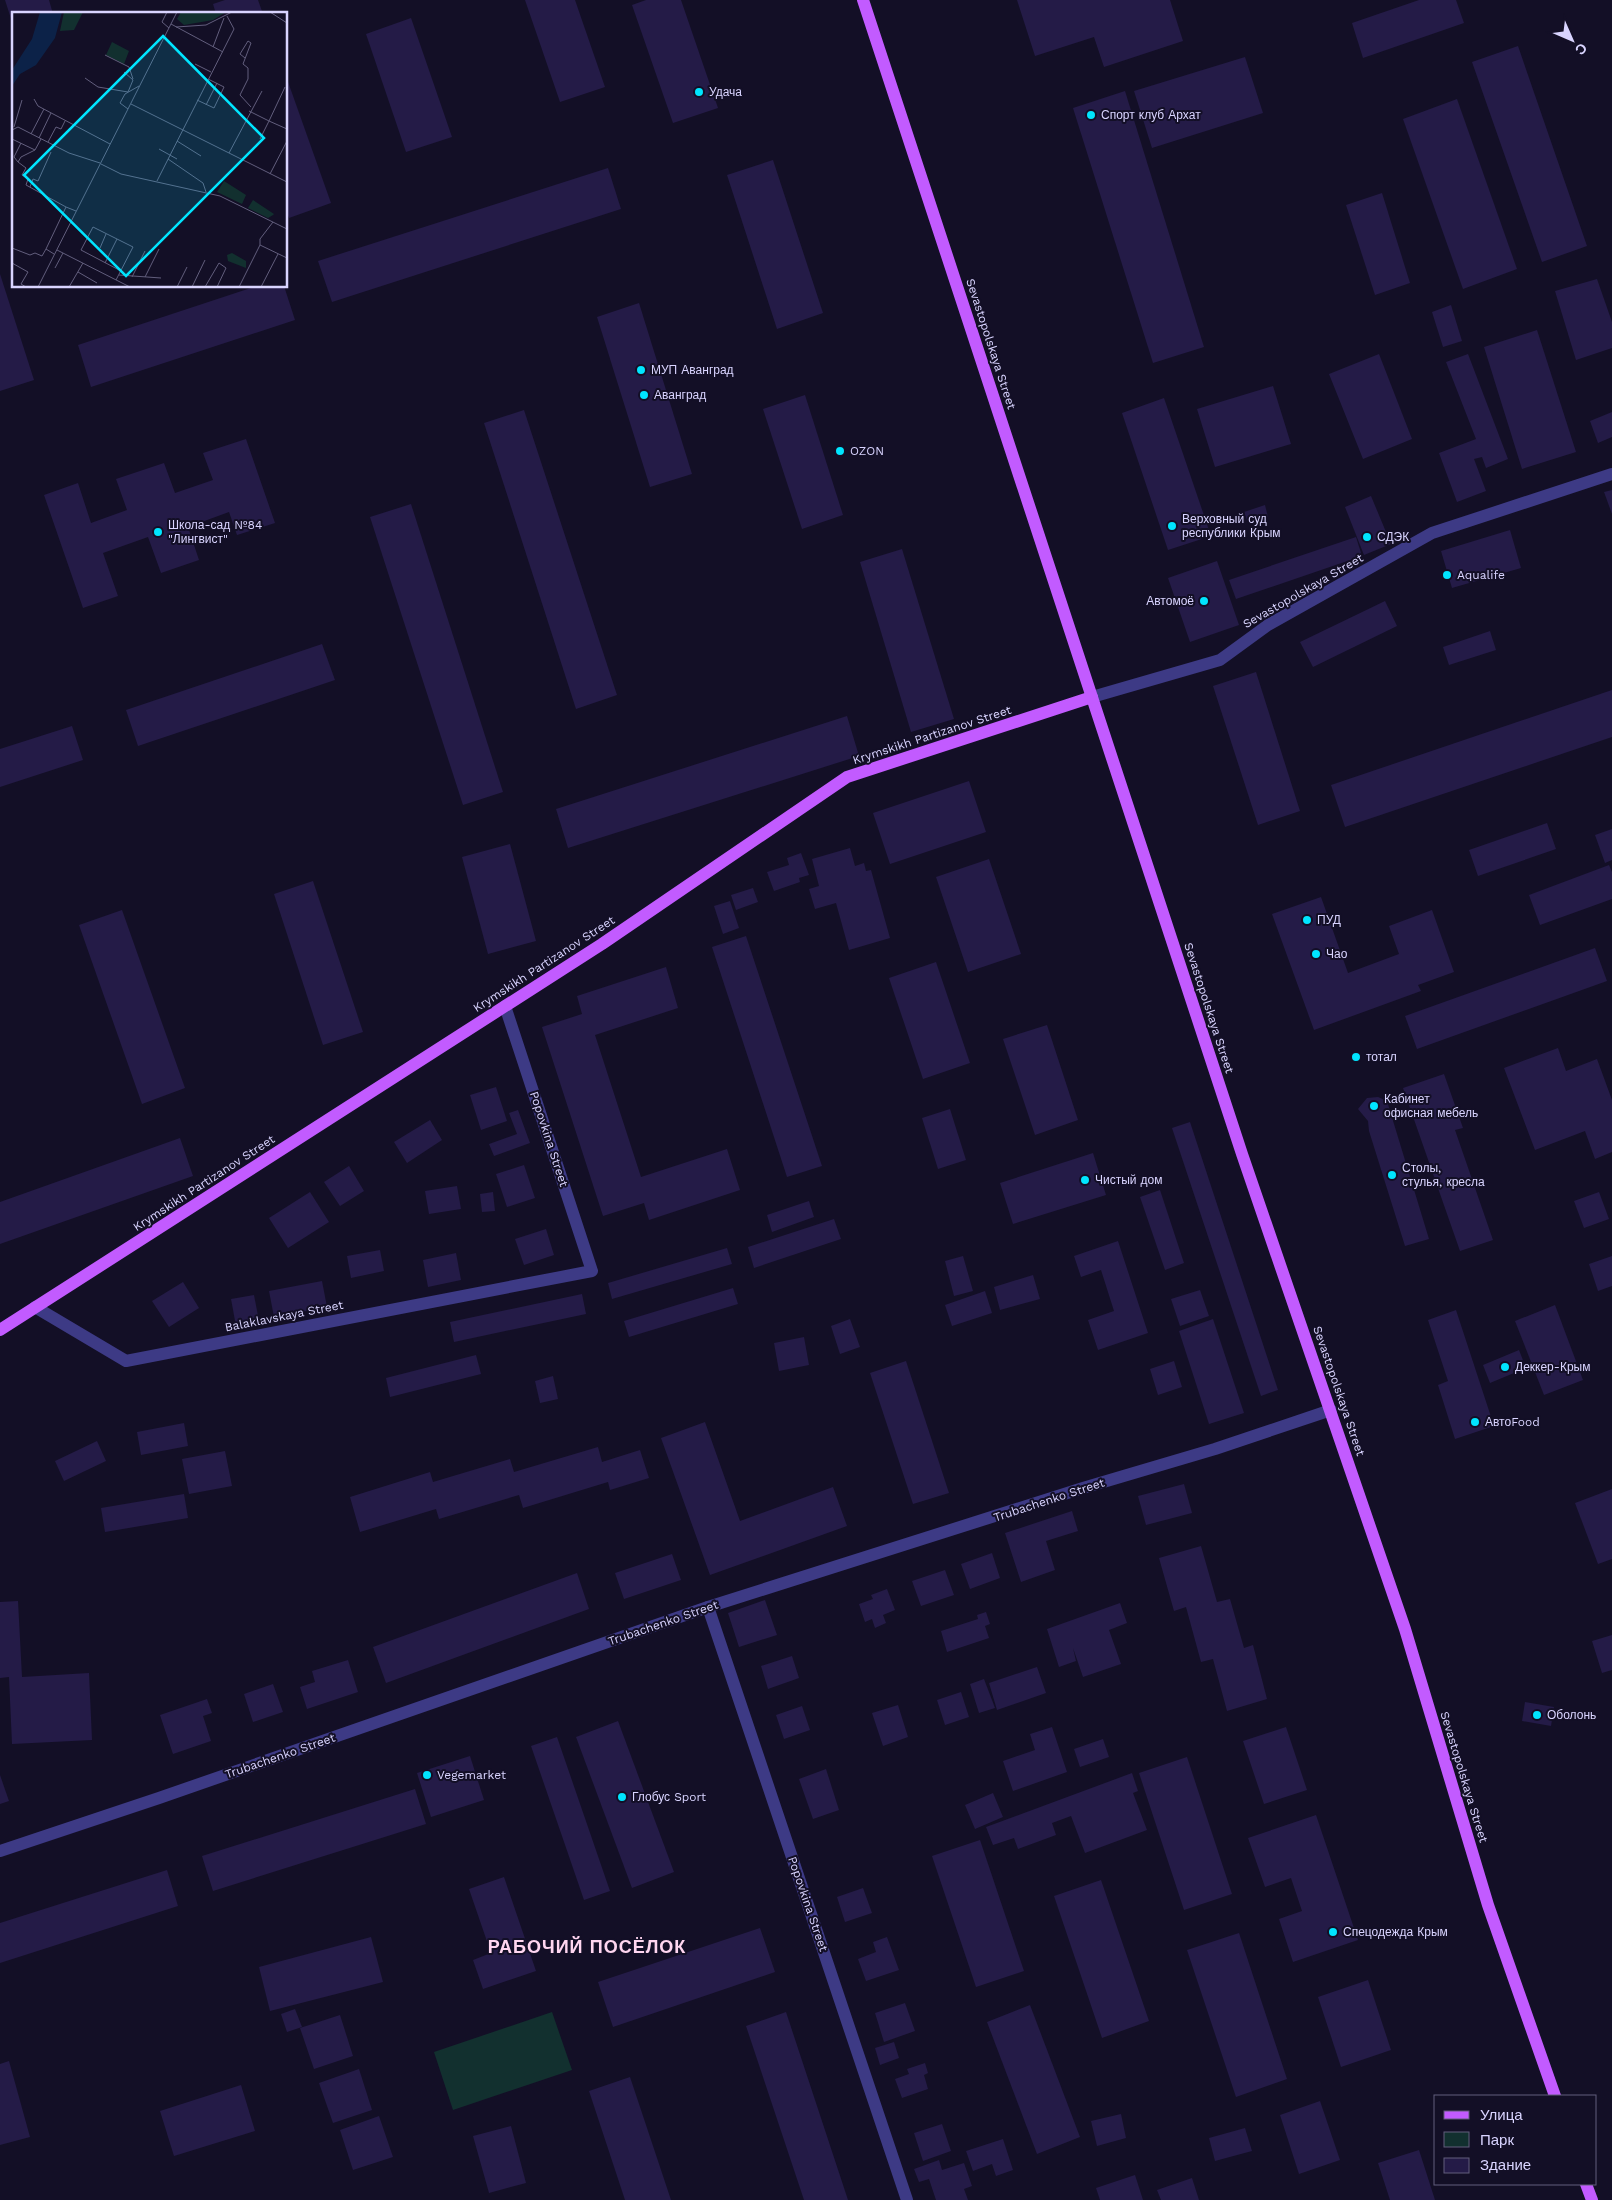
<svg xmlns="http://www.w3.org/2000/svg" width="1612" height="2200" viewBox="0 0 1612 2200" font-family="'Work Sans',sans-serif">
	<rect width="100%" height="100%" fill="#130f26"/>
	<polygon fill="#12302f" points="552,2012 572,2070 453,2110 434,2052"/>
	<g fill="#241b47">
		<polygon points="5,0 49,0 53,14 14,14 13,25"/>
		<polygon points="225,0 258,0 263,14 216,14 213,4"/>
		<polygon points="525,0 575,0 605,87 560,102"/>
		<polygon points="646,0 681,0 718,108 673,123 632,5"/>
		<polygon points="1017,0 1170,0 1183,41 1104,67 1094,37 1035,56"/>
		<polygon points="1419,0 1456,0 1464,23 1363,58 1352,23"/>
		<polygon points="411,18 452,137 406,152 366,34"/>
		<polygon points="1518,46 1587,246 1542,262 1472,62"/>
		<polygon points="1245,57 1263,113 1152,148 1134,91"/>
		<polygon points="287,79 331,203 289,218 286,210"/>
		<polygon points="1125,91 1204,347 1153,363 1073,108"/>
		<polygon points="1457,99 1517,269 1463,289 1403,119"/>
		<polygon points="773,160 823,313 777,329 727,175"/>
		<polygon points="608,168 621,209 332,302 318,261"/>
		<polygon points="1382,193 1410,283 1375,295 1346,205"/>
		<polygon points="0,274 34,380 0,391"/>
		<polygon points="1597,279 1612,322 1612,348 1576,360 1555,291"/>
		<polygon points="257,286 284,286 295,320 91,387 78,345"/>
		<polygon points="639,303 692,474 650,487 597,317"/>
		<polygon points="1451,305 1462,341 1443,347 1432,312"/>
		<polygon points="1537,330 1576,452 1522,469 1484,347"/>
		<polygon points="1379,354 1412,439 1363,459 1329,374"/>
		<polygon points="1468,354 1508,459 1486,468 1482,457 1474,459 1486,491 1457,502 1439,453 1476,439 1446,362"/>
		<polygon points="1273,386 1291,444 1215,467 1197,409"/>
		<polygon points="805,395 843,515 802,529 763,409"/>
		<polygon points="1164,398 1211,536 1168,550 1122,413"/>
		<polygon points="524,410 617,695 576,709 484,423"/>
		<polygon points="1612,412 1612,437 1598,443 1590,421"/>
		<polygon points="246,439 275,523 237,535 229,512 188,527 199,560 161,573 148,537 103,553 118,596 83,608 44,495 78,483 91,523 127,510 116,479 164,463 175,493 213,480 203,453"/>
		<polygon points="1612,490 1612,514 1604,492"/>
		<polygon points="1371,496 1391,544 1364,555 1345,507"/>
		<polygon points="411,504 503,792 463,805 370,517"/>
		<polygon points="1265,505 1268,517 1248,523 1244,512"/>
		<polygon points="1510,530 1521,568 1452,588 1441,551"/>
		<polygon points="1356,537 1362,556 1236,599 1229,580"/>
		<polygon points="902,549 954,719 911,732 860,562"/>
		<polygon points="1217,561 1239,625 1190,642 1168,578"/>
		<polygon points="1385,601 1397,626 1313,667 1300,642"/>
		<polygon points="1490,631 1496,650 1449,665 1443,647"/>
		<polygon points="322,644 335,680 138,746 126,710"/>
		<polygon points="1256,672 1300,811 1258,825 1213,686"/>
		<polygon points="1612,690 1612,737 1345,827 1331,785"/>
		<polygon points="847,716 859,756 568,848 556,809"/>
		<polygon points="72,726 83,760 0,787 0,749"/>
		<polygon points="969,781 986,832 890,864 873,813"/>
		<polygon points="1547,823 1556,849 1478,876 1469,850"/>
		<polygon points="1612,829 1612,860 1605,863 1595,835"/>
		<polygon points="510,844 536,941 488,954 462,857"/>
		<polygon points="850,848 855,866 864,863 866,871 871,870 890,938 849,950 836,903 815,909 809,889 819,886 812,859"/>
		<polygon points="801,853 809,875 799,878 800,882 774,891 767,872 789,865 787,858"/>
		<polygon points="989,859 1021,954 968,972 936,877"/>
		<polygon points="1609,865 1612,872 1612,899 1540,925 1529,895"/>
		<polygon points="313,881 363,1032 323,1045 274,894"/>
		<polygon points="753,888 758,902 736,910 731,895"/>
		<polygon points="1321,897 1348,973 1399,954 1389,926 1432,910 1454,972 1418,985 1421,991 1314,1030 1272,914"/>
		<polygon points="730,901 739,928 723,934 714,906"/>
		<polygon points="122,910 185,1088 142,1104 79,925"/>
		<polygon points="746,936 822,1166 787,1177 712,947"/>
		<polygon points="1595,948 1607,981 1417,1049 1405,1016"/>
		<polygon points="936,962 970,1063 923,1079 889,978"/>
		<polygon points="666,967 678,1008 595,1035 641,1177 727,1149 740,1190 649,1220 644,1203 603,1216 542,1027 582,1014 577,996"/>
		<polygon points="1047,1025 1078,1120 1035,1135 1003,1039"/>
		<polygon points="1558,1048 1566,1071 1597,1059 1612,1100 1612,1152 1595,1159 1585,1131 1535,1150 1504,1068"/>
		<polygon points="1444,1074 1463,1128 1455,1130 1493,1240 1460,1251 1403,1088"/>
		<polygon points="496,1087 507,1121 481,1130 470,1095"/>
		<polygon points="1378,1097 1387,1101 1429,1239 1405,1246 1369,1131 1368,1121 1358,1109 1367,1098"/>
		<polygon points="950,1109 966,1160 938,1169 922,1118"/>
		<polygon points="518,1110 530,1143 494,1156 489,1144 517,1134 509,1113"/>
		<polygon points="430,1120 442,1140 407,1163 394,1142"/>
		<polygon points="1190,1122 1278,1390 1261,1396 1172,1128"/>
		<polygon points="180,1138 193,1176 0,1244 0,1202"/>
		<polygon points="1093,1153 1106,1195 1013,1224 1000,1183"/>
		<polygon points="524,1165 535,1198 507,1207 496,1174"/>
		<polygon points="349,1166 364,1191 340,1206 324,1182"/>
		<polygon points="457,1186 461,1209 429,1214 425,1191"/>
		<polygon points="1160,1190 1184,1263 1165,1270 1140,1197"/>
		<polygon points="310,1192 329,1222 288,1248 269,1218"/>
		<polygon points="493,1192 495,1211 482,1212 480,1194"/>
		<polygon points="1599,1192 1609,1219 1584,1228 1574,1201"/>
		<polygon points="809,1201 814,1217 772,1232 767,1215"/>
		<polygon points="834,1219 841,1239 754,1268 748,1247"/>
		<polygon points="546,1229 554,1255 524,1265 515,1239"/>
		<polygon points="1118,1241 1148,1333 1098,1350 1088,1320 1114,1311 1101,1270 1081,1277 1074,1256"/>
		<polygon points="727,1248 732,1264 612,1299 608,1283"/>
		<polygon points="380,1250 384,1271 351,1278 347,1256"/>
		<polygon points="456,1253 461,1280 428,1287 423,1260"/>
		<polygon points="963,1256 973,1291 954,1296 945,1261"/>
		<polygon points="1612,1256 1612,1286 1598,1291 1589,1264"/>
		<polygon points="1033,1275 1040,1299 1000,1310 994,1287"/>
		<polygon points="322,1281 327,1307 274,1317 269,1291"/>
		<polygon points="183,1282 199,1308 169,1327 152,1301"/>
		<polygon points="733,1288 738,1304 629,1337 624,1321"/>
		<polygon points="1200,1290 1209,1316 1180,1326 1171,1299"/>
		<polygon points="985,1291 992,1313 952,1326 945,1305"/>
		<polygon points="582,1294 586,1314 454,1342 450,1322"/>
		<polygon points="254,1295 259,1321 236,1326 231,1299"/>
		<polygon points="1555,1305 1583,1380 1544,1395 1515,1321"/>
		<polygon points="1456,1310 1494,1426 1455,1439 1438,1385 1448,1381 1428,1320"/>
		<polygon points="850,1319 860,1347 840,1354 831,1326"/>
		<polygon points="1213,1319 1244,1413 1209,1424 1179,1331"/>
		<polygon points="804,1337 809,1365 779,1371 774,1343"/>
		<polygon points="1519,1350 1526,1368 1490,1383 1483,1365"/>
		<polygon points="476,1355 481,1374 390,1397 386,1378"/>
		<polygon points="906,1361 949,1493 913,1504 870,1373"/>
		<polygon points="1174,1361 1182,1387 1158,1395 1150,1369"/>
		<polygon points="553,1376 558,1399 540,1403 535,1381"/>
		<polygon points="705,1422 740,1521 833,1487 847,1526 710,1575 661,1438"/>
		<polygon points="184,1423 188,1446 141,1455 137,1432"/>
		<polygon points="97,1441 106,1461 64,1481 55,1461"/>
		<polygon points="598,1447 602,1462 640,1450 649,1478 610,1490 608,1482 523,1508 519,1495 439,1519 436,1509 360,1532 350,1497 430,1472 433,1482 510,1459 514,1472"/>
		<polygon points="225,1451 232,1486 189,1494 182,1459"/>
		<polygon points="1184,1484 1192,1513 1146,1525 1138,1496"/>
		<polygon points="1612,1489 1612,1559 1598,1564 1575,1503"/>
		<polygon points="184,1494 188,1518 105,1532 101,1508"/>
		<polygon points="1072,1511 1078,1531 1046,1541 1055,1570 1021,1582 1005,1533"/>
		<polygon points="1201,1546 1217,1602 1230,1599 1244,1648 1253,1645 1267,1699 1227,1711 1213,1659 1201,1662 1186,1607 1174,1611 1159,1558"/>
		<polygon points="992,1553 1000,1578 970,1589 961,1564"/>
		<polygon points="672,1554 681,1580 624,1599 615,1573"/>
		<polygon points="945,1570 954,1595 921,1606 912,1581"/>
		<polygon points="577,1573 589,1609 386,1683 373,1647"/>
		<polygon points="887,1589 895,1610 883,1615 886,1623 875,1628 872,1619 865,1622 859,1604 873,1599 871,1595"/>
		<polygon points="765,1600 777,1635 739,1647 728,1613"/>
		<polygon points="18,1601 22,1677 89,1673 92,1740 12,1744 9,1677 0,1678 0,1602"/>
		<polygon points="1120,1603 1127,1623 1109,1630 1121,1664 1083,1677 1073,1648 1076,1661 1059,1667 1047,1629"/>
		<polygon points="986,1612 990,1624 985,1626 989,1638 947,1652 941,1631 978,1619 977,1615"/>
		<polygon points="1612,1635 1612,1670 1602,1673 1592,1641"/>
		<polygon points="792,1656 799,1678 768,1689 761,1666"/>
		<polygon points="348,1660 358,1692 307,1709 300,1687 315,1682 312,1671"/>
		<polygon points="1037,1667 1046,1693 997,1710 989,1683"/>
		<polygon points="984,1679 995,1708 979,1713 970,1684"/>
		<polygon points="273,1684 283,1712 253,1722 244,1694"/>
		<polygon points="961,1692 969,1717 945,1725 937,1700"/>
		<polygon points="207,1699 212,1713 203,1716 211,1741 173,1754 160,1715"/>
		<polygon points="1525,1702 1554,1707 1551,1726 1522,1721"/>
		<polygon points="898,1705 908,1737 883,1746 872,1713"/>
		<polygon points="802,1706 810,1730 784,1739 776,1715"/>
		<polygon points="618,1721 674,1872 632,1888 576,1737"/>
		<polygon points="1052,1727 1067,1772 1013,1791 1003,1761 1035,1750 1030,1734"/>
		<polygon points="1286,1727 1307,1790 1264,1804 1243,1741"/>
		<polygon points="557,1737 610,1891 584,1900 531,1746"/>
		<polygon points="1103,1739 1109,1757 1080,1767 1074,1749"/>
		<polygon points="470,1756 484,1800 431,1817 417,1773"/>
		<polygon points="1187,1757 1232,1894 1184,1910 1139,1773"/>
		<polygon points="826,1769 839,1810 813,1819 799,1779"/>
		<polygon points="1132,1773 1138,1791 1133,1793 1147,1830 1085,1853 1071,1816 1052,1823 1056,1835 1018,1849 1014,1838 993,1845 986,1827"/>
		<polygon points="0,1775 9,1801 0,1804"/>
		<polygon points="415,1789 426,1824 213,1891 202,1856"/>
		<polygon points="993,1793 1003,1817 975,1829 965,1805"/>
		<polygon points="1316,1815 1358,1940 1293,1962 1279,1919 1302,1911 1291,1878 1265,1887 1248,1838"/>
		<polygon points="980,1840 1024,1971 976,1987 932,1856"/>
		<polygon points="167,1870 178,1906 0,1963 0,1923"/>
		<polygon points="504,1877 536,1971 483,1989 473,1960 491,1953 469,1889"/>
		<polygon points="1101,1880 1149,2021 1102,2038 1054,1896"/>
		<polygon points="863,1888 872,1913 845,1922 837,1897"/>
		<polygon points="760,1928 775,1972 613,2027 598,1982"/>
		<polygon points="1239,1933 1287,2079 1236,2097 1187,1950"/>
		<polygon points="371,1937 383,1982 270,2011 259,1967"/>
		<polygon points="887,1937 899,1970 866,1981 858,1959 876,1952 873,1942"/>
		<polygon points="1368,1980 1391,2050 1341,2067 1318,1997"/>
		<polygon points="905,2003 915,2031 884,2042 875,2013"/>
		<polygon points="1030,2005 1080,2137 1037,2154 987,2022"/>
		<polygon points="295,2009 302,2027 287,2032 281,2014"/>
		<polygon points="786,2012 848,2200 804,2200 746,2026"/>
		<polygon points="340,2015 353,2056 314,2069 300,2028"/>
		<polygon points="894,2042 899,2058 880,2065 875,2048"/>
		<polygon points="9,2061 30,2137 0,2145 0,2064"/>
		<polygon points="925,2063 928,2073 924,2075 928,2089 902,2098 895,2079 909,2074 907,2069"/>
		<polygon points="359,2069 372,2110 333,2123 319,2083"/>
		<polygon points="630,2077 671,2200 625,2200 589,2091"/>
		<polygon points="241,2085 255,2131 174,2156 160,2111"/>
		<polygon points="1320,2101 1340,2160 1299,2174 1280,2115"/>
		<polygon points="1121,2114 1126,2138 1097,2146 1091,2121"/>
		<polygon points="379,2116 393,2157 353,2170 340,2130"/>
		<polygon points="942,2124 951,2151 923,2161 914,2133"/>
		<polygon points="511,2126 526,2183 489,2193 473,2136"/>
		<polygon points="1245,2128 1252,2151 1215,2161 1209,2138"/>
		<polygon points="1003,2139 1013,2170 996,2176 992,2164 973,2171 966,2151"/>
		<polygon points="1419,2150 1435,2200 1390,2200 1378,2163"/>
		<polygon points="939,2160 942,2170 964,2163 972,2186 964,2189 968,2200 936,2200 929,2179 919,2182 914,2169"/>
		<polygon points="1135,2175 1143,2200 1100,2200 1096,2188"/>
		<polygon points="1192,2178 1199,2200 1161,2200 1157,2190"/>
	</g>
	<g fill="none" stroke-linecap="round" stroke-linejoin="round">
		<g stroke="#3d3a85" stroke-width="12">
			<polyline points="1092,697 1220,660 1268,625 1432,533 1612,474"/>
			<polyline points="35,1307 126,1361 592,1271 505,1006"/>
			<polyline points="708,1607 907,2200"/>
			<polyline points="0,1851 159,1798 708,1607 1083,1488 1215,1449 1331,1410"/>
		</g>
		<g stroke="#c25bff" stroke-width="12">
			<polyline points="863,0 1242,1154 1405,1629 1488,1905 1555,2096"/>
			<polyline points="0,1330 602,944 847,777 1092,697"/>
			<polyline points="1586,2184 1592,2200"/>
		</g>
	</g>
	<g fill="#00e5ff" stroke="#130f26" stroke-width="2">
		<circle cx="699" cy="92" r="5"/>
		<circle cx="1091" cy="115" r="5"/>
		<circle cx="641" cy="370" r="5"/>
		<circle cx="644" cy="395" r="5"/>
		<circle cx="840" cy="451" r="5"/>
		<circle cx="1172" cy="526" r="5"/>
		<circle cx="158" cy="532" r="5"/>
		<circle cx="1367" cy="537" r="5"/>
		<circle cx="1447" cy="575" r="5"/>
		<circle cx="1204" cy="601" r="5"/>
		<circle cx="1307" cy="920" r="5"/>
		<circle cx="1316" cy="954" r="5"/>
		<circle cx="1356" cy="1057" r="5"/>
		<circle cx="1374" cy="1106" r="5"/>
		<circle cx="1392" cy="1175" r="5"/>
		<circle cx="1085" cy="1180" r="5"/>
		<circle cx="1505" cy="1367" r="5"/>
		<circle cx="1475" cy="1422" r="5"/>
		<circle cx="1537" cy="1715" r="5"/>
		<circle cx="427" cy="1775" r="5"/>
		<circle cx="622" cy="1797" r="5"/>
		<circle cx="1333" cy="1932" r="5"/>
	</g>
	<g text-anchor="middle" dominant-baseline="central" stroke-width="4" stroke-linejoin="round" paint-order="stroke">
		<g font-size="12" fill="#d9d4ff" stroke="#130f26" text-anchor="start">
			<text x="709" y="92">Удача</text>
			<text x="1101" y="115">Спорт клуб Архат</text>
			<text x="651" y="370">МУП Аванград</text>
			<text x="654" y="395">Аванград</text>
			<text x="850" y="451">OZON</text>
			<text x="1182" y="519">Верховный суд<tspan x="1182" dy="14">республики Крым</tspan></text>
			<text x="168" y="525">Школа-сад №84<tspan x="168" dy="14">"Лингвист"</tspan></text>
			<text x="1377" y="537">СДЭК</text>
			<text x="1457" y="575">Aqualife</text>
			<text x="1194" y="601" text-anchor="end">Автомоё</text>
			<text x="1317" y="920">ПУД</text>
			<text x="1326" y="954">Чао</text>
			<text x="1366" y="1057">тотал</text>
			<text x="1384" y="1099">Кабинет<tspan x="1384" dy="14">офисная мебель</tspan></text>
			<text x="1402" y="1168">Столы,<tspan x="1402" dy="14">стулья, кресла</tspan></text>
			<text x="1095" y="1180">Чистый дом</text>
			<text x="1515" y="1367">Деккер-Крым</text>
			<text x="1485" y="1422">АвтоFood</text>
			<text x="1547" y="1715">Оболонь</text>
			<text x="437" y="1775">Vegemarket</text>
			<text x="632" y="1797">Глобус Sport</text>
			<text x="1343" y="1932">Спецодежда Крым</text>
		</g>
		<g font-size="12" fill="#d9d4ff" stroke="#130f26">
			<text transform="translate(991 344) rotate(72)">Sevastopolskaya Street</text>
			<text transform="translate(1303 591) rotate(-30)">Sevastopolskaya Street</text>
			<text transform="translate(932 735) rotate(-18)">Krymskikh Partizanov Street</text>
			<text transform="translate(544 964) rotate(-33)">Krymskikh Partizanov Street</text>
			<text transform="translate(1209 1008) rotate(72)">Sevastopolskaya Street</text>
			<text transform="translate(549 1139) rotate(72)">Popovkina Street</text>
			<text transform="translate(204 1183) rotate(-33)">Krymskikh Partizanov Street</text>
			<text transform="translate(284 1316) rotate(-11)">Balaklavskaya Street</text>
			<text transform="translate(1339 1391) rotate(71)">Sevastopolskaya Street</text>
			<text transform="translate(1049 1500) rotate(-18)">Trubachenko Street</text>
			<text transform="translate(663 1623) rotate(-19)">Trubachenko Street</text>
			<text transform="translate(280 1756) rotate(-19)">Trubachenko Street</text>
			<text transform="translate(1464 1777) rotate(73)">Sevastopolskaya Street</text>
			<text transform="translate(808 1904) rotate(71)">Popovkina Street</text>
		</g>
		<g font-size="18" font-weight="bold" letter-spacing="1" fill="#ffd6f0" stroke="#130f26">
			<text x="587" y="1946">РАБОЧИЙ ПОСЁЛОК</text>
		</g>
	</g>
	<g transform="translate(12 12)">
		<rect width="275" height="275" fill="#130f26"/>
		<path d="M52,0H71L62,18L48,19ZM169,0H214L201,8L172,13L165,7ZM100,30L117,39L112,52L94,43ZM212,169L234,183L230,192L205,180ZM241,188L262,202L261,203L256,206L236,196ZM220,241L234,249V256L216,249L215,243Z" fill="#12302f"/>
		<path d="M28,0H50L43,26L24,53L8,62L0,74V58L20,27Z" fill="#0c2248"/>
		<path fill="none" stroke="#625e7d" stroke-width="1" d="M155,0L150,10L157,16M258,0L275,11M159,12L211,40M164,15L194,13L220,0M201,35L212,6M93,43L117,55L121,67M233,46L228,42L236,29L239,31L231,52L236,56V67L228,83L239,95M183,52L199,60M73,66L86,75L116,80L121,68L112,60M273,75L257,109L275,117M22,87L26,94L98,132M185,88L202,96L212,75L196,67M119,92L275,170M194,93L205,71M116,97L108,91L113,82L127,74M237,99L257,109L248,127M2,115L10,88M0,118L6,115L57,141L88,151M19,122L32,97M27,126L39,101M0,127L23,138L29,127M165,129L189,144M36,130L44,115L49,117L53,109M147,137L165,147M23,138L9,145L6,150L14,156L10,163L16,167L14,173L54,195M217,141L250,79M156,147L191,171L194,180M6,150L2,145L9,131M89,152L109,162L208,184L275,217M258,162L275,129M145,169L222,17L215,4M18,175L21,167L26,169L39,140M248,233L275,246M0,236L18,243L23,241L30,244L34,237L42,242M88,236L94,222M34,237L54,195L64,199M45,238L118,275M0,251L16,260L9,272L14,275M93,251L105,227M43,256L51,241M66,260L85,271M107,263L149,266M120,265L133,239M133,265L147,237M104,268L121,235L81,215L69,238L109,259M26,275L165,0M57,275L71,251M165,275L175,255M180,275L193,248M193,275L207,251L214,256L205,275M227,275L248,233V227L261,210M249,275L266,242"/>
		<path fill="#00e5ff" fill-opacity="0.15" stroke="#00e5ff" stroke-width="2.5" d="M151,24L252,126L114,264L12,163Z"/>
		<rect width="275" height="275" fill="none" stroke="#d9d4ff" stroke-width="2.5"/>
	</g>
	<rect x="1434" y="2095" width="162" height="90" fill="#130f26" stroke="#625e7d"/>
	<rect x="1444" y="2111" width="25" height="8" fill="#c25bff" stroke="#625e7d"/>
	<text x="1480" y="2120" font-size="15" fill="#d9d4ff">Улица</text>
	<rect x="1444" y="2132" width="25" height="15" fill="#12302f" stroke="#625e7d"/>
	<text x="1480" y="2145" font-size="15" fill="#d9d4ff">Парк</text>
	<rect x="1444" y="2158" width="25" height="15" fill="#241b47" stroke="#625e7d"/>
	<text x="1480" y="2170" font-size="15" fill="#d9d4ff">Здание</text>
	<g transform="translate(1572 40) rotate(135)" stroke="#130f26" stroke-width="4" paint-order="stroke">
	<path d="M0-4L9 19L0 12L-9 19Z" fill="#d9d4ff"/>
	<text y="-8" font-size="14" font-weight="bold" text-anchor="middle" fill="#d9d4ff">С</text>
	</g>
</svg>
